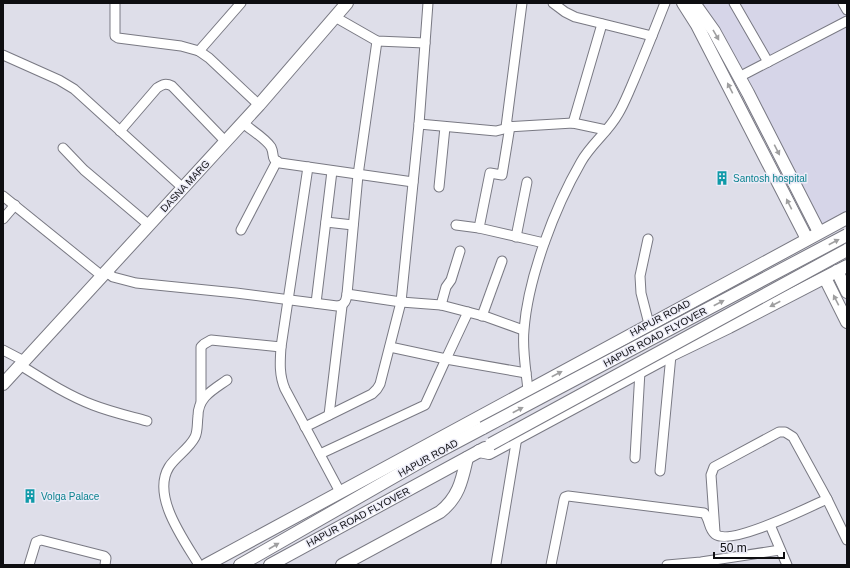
<svg xmlns="http://www.w3.org/2000/svg" width="850" height="568" viewBox="0 0 850 568" font-family="Arial,sans-serif">
	<rect width="100%" height="100%" fill="#dedee9"/>
	<polygon fill="#d6d5e8" points="700,3 847,3 847,213 823,225 729,46"/>
	<g fill="none" stroke-linecap="round" stroke-linejoin="round">
		<defs>
			<g id="street">
				<polyline points="115,3 115,36 118,38 181,46 199,51 209,58 259,105"/>
				<polyline points="553,3 565,12 575,17 652,36"/>
				<polyline points="734,3 768,62"/>
				<polyline points="843,3 847,10"/>
				<polyline points="335,17 377,41 425,43"/>
				<polyline points="199,51 241,3"/>
				<polyline points="3,55 59,80 74,89 183,188"/>
				<polyline points="739,77 847,21"/>
				<path d="M243,123C251,130 265,138 271,147C275,155 270,159 280,163L413,182"/>
				<polyline points="573,123 602,24"/>
				<polyline points="419,124 496,131 504,129 506,127 522,3"/>
				<polyline points="510,126 502,175 490,173 479,228 544,243"/>
				<polyline points="506,127 573,123 606,130"/>
				<path d="M120,131L157,88C163,84 166,83 172,86L226,142"/>
				<polyline points="63,148 84,170 149,225"/>
				<path d="M308,167L281,347C280,362 279,375 285,389L340,492"/>
				<polyline points="439,187 445,127"/>
				<polyline points="3,196 102,276"/>
				<polyline points="3,219 15,205"/>
				<polyline points="326,222 353,225"/>
				<polyline points="456,225 479,228"/>
				<polyline points="241,230 277,161"/>
				<polyline points="516,237 527,182"/>
				<polyline points="648,239 640,276 641,293 649,324"/>
				<path d="M105,271L113,277L136,283L236,293L337,306C345,305 346,301 347,294L401,302L441,305L487,317L523,330"/>
				<polyline points="347,294 358,175 377,41"/>
				<polyline points="316,303 332,171"/>
				<polyline points="441,305 446,287 451,280 460,251"/>
				<polyline points="482,316 502,261"/>
				<polyline points="390,347 446,359 468,312"/>
				<polyline points="3,350 24,361"/>
				<path d="M20,365C44,380 67,395 93,405C111,412 129,416 147,421"/>
				<path d="M528,390C526,370 522,349 524,330C528,277 555,207 581,162C591,144 608,132 618,114C623,106 627,96 631,87C643,59 654,31 665,3"/>
				<polyline points="201,402 201,347 204,344 211,340 281,347"/>
				<polyline points="329,415 342,306"/>
				<polyline points="305,427 372,394 377,389 380,384 401,302 419,124 428,3"/>
				<polyline points="320,454 425,405 446,359 526,373"/>
				<polyline points="635,458 640,371"/>
				<polyline points="660,471 671,355"/>
				<polyline points="770,525 787,565"/>
				<polyline points="715,532 711,475 714,467 779,432 785,432 793,437 827,499 847,540"/>
				<polyline points="496,564 517,437"/>
				<polyline points="29,565 36,542 41,540 104,556 106,558 105,565"/>
				<path d="M199,565C184,540 151,496 169,467C176,456 189,449 195,437C198,431 197,423 198,416C198,397 213,390 227,380"/>
				<path d="M551,565L564,500L565,497L568,496L704,513C710,519 708,528 715,534C730,547 809,507 827,499"/>
				<polyline points="667,565 701,562 780,550"/>
			</g>
			<g id="secondary">
				<polyline points="683,3 697,25 807,239"/>
				<polyline points="694,3 714,31 748,93 819,232"/>
				<polyline points="837,271 847,292"/>
				<polyline points="825,278 847,322"/>
				<polyline points="3,384 259,105 347,3"/>
				<polyline points="479,451 489,453 671,355 729,327 847,266"/>
				<polyline points="206,565 847,218"/>
				<polyline points="240,565 432,455 483,428"/>
				<polyline points="270,565 485,448"/>
				<path d="M342,565L440,512C459,497 462,480 467,458"/>
			</g>
		</defs>
		<use href="#street" stroke="#797983" stroke-width="11"/>
		<use href="#secondary" stroke="#797983" stroke-width="14"/>
		<use href="#street" stroke="#fff" stroke-width="9"/>
		<use href="#secondary" stroke="#fff" stroke-width="12"/>
		<defs>
			<g id="secondary-bridge">
				<polyline points="483,428 847,235"/>
				<polyline points="491,444 847,250"/>
			</g>
		</defs>
		<use href="#secondary-bridge" stroke="#797983" stroke-width="14" stroke-linecap="butt"/>
		<use href="#secondary-bridge" stroke="#fff" stroke-width="12"/>
	</g>
	<defs><path id="oneway-solid" d="M-6-.8H1V-3.2L6.5 0L1 3.2V.8H-6Z"/></defs>
	<g fill="#9f9fa0">
		<use href="#oneway-solid" transform="translate(716 35) rotate(60)"/>
		<use href="#oneway-solid" transform="translate(730 88) rotate(-117)"/>
		<use href="#oneway-solid" transform="translate(777 150) rotate(63)"/>
		<use href="#oneway-solid" transform="translate(789 204) rotate(-117)"/>
		<use href="#oneway-solid" transform="translate(834 242) rotate(-28)"/>
		<use href="#oneway-solid" transform="translate(836 300) rotate(-117)"/>
		<use href="#oneway-solid" transform="translate(719 303) rotate(-28)"/>
		<use href="#oneway-solid" transform="translate(775 304) rotate(153)"/>
		<use href="#oneway-solid" transform="translate(557 374) rotate(-28)"/>
		<use href="#oneway-solid" transform="translate(518 410) rotate(-28)"/>
		<use href="#oneway-solid" transform="translate(274 546) rotate(-30)"/>
	</g>
	<defs>
		<symbol id="building-bare" viewBox="-9 -9 18 18"><path d="M-4-6H4V6H1V3H-1V6H-4ZM-2.5-4.3h1.7v1.8h-1.7ZM.8-4.3h1.7v1.8H.8ZM-2.5-1h1.7V.8h-1.7ZM.8-1h1.7V.8H.8Z" fill="#0f9aa8" stroke="#ebebf7" stroke-width="2.5" paint-order="stroke"/></symbol>
	</defs>
	<g fill-rule="evenodd">
		<use href="#building-bare" x="712" y="168" width="20" height="20"/>
		<use href="#building-bare" x="20" y="486" width="20" height="20"/>
	</g>
	<g text-anchor="middle" dominant-baseline="central" stroke-width="3" stroke-linejoin="round" paint-order="stroke">
		<g font-size="10" fill="#0d838f" stroke="#ebebf7" text-anchor="start">
			<text x="733" y="178">Santosh hospital</text>
			<text x="41" y="496">Volga Palace</text>
		</g>
		<g font-size="10" fill="#0e0e11" stroke="#ebebf7">
			<text transform="translate(185 186) rotate(-47)">DASNA MARG</text>
			<text transform="translate(660 318) rotate(-28)">HAPUR ROAD</text>
			<text transform="translate(655 337) rotate(-28)">HAPUR ROAD FLYOVER</text>
			<text transform="translate(428 458) rotate(-29)">HAPUR ROAD</text>
			<text transform="translate(358 517) rotate(-28)">HAPUR ROAD FLYOVER</text>
		</g>
	</g>
	<rect width="850" height="568" fill="none" stroke="#0e0e11" stroke-width="8"/>
	<path d="M714 552v6h70v-6" fill="none" stroke="#0e0e11" stroke-width="2"/>
	<text x="720" y="552" font-size="12" fill="#0e0e11" stroke="#ebebf7" stroke-width="3" paint-order="stroke">50 m</text>
</svg>
